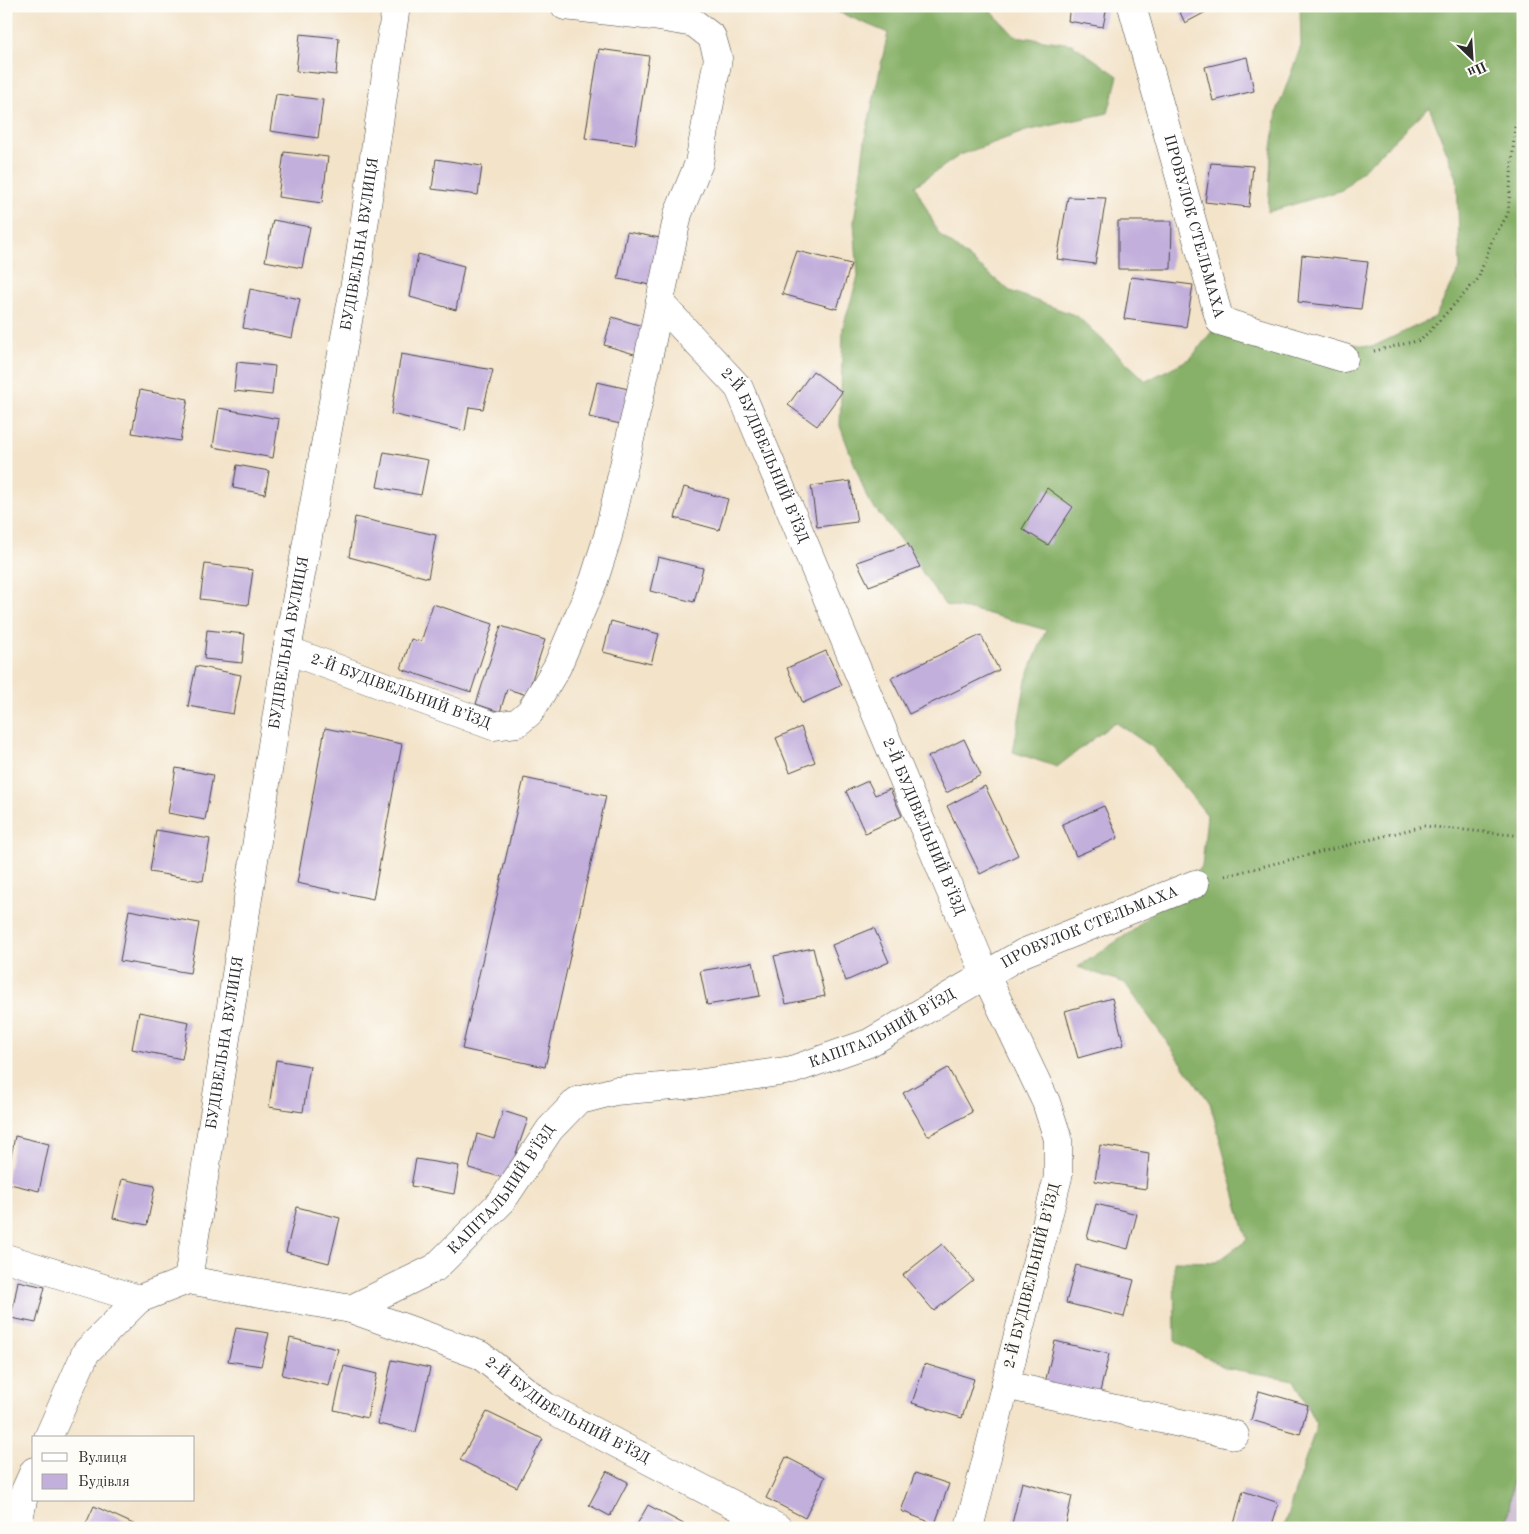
<svg xmlns="http://www.w3.org/2000/svg" width="1529" height="1534" viewBox="0 0 1529 1534" font-family="'Old Standard TT',serif">
	<rect width="100%" height="100%" fill="#fdfcf7"/>
	<filter id="ink" filterUnits="userSpaceOnUse"><feTurbulence type="fractalNoise" baseFrequency=".02" numOctaves="2"/><feDisplacementMap in="SourceGraphic" scale="10" xChannelSelector="R" yChannelSelector="G"/><feConvolveMatrix kernelMatrix="1 2 1 2 8 2 1 2 1" color-interpolation-filters="sRGB"/></filter>
	<filter id="wash" filterUnits="userSpaceOnUse"><feTurbulence type="fractalNoise" baseFrequency=".0096" numOctaves="4" result="noise"/><feDisplacementMap in="SourceGraphic" scale="20" xChannelSelector="R" yChannelSelector="G"/><feGaussianBlur stdDeviation="1.12" result="paint"/><feColorMatrix in="noise" values="0 0 0 0 0 0 0 0 0 0 0 0 0 0 0 0 0 1.4 0 .05"/><feComposite in="paint" operator="in"/></filter>
	<g filter="url(#wash)">
		<rect width="100%" height="100%" fill="#f3e3c9"/>
		<polygon fill="#cdbed2" points="1523,1415 1523,1528 1506,1528"/>
		<polygon fill="#87b068" stroke="#596e4a" points="824,6 986,6 1015,36 1072,44 1118,76 1108,113 1026,131 960,155 915,186 939,234 1010,291 1077,316 1146,381 1191,358 1220,321 1372,347 1435,317 1460,268 1457,178 1429,107 1342,190 1268,212 1271,156 1277,111 1301,46 1300,6 1523,6 1523,1415 1506,1528 1283,1528 1317,1424 1294,1380 1226,1368 1175,1341 1174,1261 1217,1262 1247,1240 1210,1103 1125,983 1078,967 1132,931 1202,866 1207,815 1152,747 1115,722 1057,767 1013,752 1026,680 1046,630 986,613 945,605 898,537 868,500 840,426 843,327 858,277 854,222 866,133 888,33"/>
		<g id="blocks">
			<g fill="#c2afdc">
				<polygon points="1070,6 1107,6 1103,27 1068,21"/>
				<polygon points="1177,6 1217,6 1185,23"/>
				<polygon points="300,34 339,38 336,75 296,71"/>
				<polygon points="599,49 649,56 635,145 585,138"/>
				<polygon points="1247,57 1254,91 1213,101 1205,67"/>
				<polygon points="276,94 323,100 318,138 270,131"/>
				<polygon points="284,152 328,157 322,203 278,197"/>
				<polygon points="436,159 482,166 478,195 432,189"/>
				<polygon points="1211,163 1253,166 1249,207 1205,202"/>
				<polygon points="1068,197 1106,198 1095,264 1057,259"/>
				<polygon points="273,220 310,227 302,268 265,261"/>
				<polygon points="1118,221 1172,221 1171,269 1118,269"/>
				<polygon points="627,232 660,238 651,285 618,279"/>
				<polygon points="797,251 851,264 837,309 782,294"/>
				<polygon points="418,254 464,266 456,310 410,297"/>
				<polygon points="1302,255 1368,262 1361,309 1298,302"/>
				<polygon points="1131,277 1193,285 1186,327 1124,319"/>
				<polygon points="250,289 300,299 292,338 243,328"/>
				<polygon points="612,317 649,328 641,356 604,345"/>
				<polygon points="401,354 493,370 483,409 469,407 465,431 391,414"/>
				<polygon points="237,362 275,366 272,395 234,391"/>
				<polygon points="813,371 842,392 817,426 788,405"/>
				<polygon points="597,382 633,390 625,425 589,417"/>
				<polygon points="140,390 188,399 180,441 132,433"/>
				<polygon points="219,408 279,419 273,458 213,447"/>
				<polygon points="384,452 428,460 421,495 377,487"/>
				<polygon points="237,465 269,471 265,494 233,488"/>
				<polygon points="850,481 857,522 817,527 811,486"/>
				<polygon points="684,487 728,499 719,530 675,518"/>
				<polygon points="1047,488 1073,507 1048,545 1022,529"/>
				<polygon points="355,517 436,535 428,578 349,557"/>
				<polygon points="908,544 920,567 869,586 857,562"/>
				<polygon points="658,557 703,568 694,602 650,591"/>
				<polygon points="205,564 253,570 248,605 200,599"/>
				<polygon points="433,604 493,624 471,692 401,669 411,639 421,642"/>
				<polygon points="611,621 659,634 651,664 603,652"/>
				<polygon points="501,626 545,640 527,695 507,689 500,712 476,704"/>
				<polygon points="207,630 245,634 242,663 204,659"/>
				<polygon points="981,635 999,670 909,714 891,678"/>
				<polygon points="826,651 842,685 803,703 787,668"/>
				<polygon points="196,666 241,675 233,714 188,706"/>
				<polygon points="801,727 815,762 790,772 776,738"/>
				<polygon points="325,728 402,744 373,899 297,883"/>
				<polygon points="964,739 981,775 946,793 928,757"/>
				<polygon points="176,768 213,775 205,820 168,813"/>
				<polygon points="524,778 606,796 545,1067 462,1049"/>
				<polygon points="868,781 875,795 890,789 902,816 865,833 846,791"/>
				<polygon points="985,786 1018,855 980,874 947,806"/>
				<polygon points="1104,806 1118,838 1076,856 1062,824"/>
				<polygon points="156,830 210,839 203,881 150,872"/>
				<polygon points="129,910 199,923 190,973 120,961"/>
				<polygon points="874,928 889,962 846,981 832,945"/>
				<polygon points="813,948 825,996 786,1004 774,956"/>
				<polygon points="753,962 760,996 707,1005 700,971"/>
				<polygon points="1112,998 1124,1045 1078,1058 1065,1011"/>
				<polygon points="139,1012 189,1022 182,1059 132,1049"/>
				<polygon points="276,1060 310,1066 303,1112 269,1107"/>
				<polygon points="948,1068 972,1112 928,1136 903,1093"/>
				<polygon points="503,1111 528,1119 507,1179 469,1168 477,1134 494,1139"/>
				<polygon points="15,1136 49,1144 39,1191 6,1183"/>
				<polygon points="1100,1145 1149,1153 1146,1189 1095,1181"/>
				<polygon points="416,1159 459,1166 454,1194 411,1186"/>
				<polygon points="122,1179 155,1186 147,1225 113,1218"/>
				<polygon points="1096,1204 1137,1214 1128,1249 1087,1238"/>
				<polygon points="297,1207 340,1218 329,1263 286,1252"/>
				<polygon points="942,1244 973,1280 934,1311 903,1275"/>
				<polygon points="1076,1265 1134,1280 1124,1317 1066,1303"/>
				<polygon points="18,1281 45,1287 36,1323 11,1318"/>
				<polygon points="236,1328 269,1333 261,1366 228,1361"/>
				<polygon points="290,1338 338,1349 329,1386 282,1375"/>
				<polygon points="1055,1341 1109,1354 1099,1396 1045,1383"/>
				<polygon points="392,1360 430,1368 416,1432 378,1424"/>
				<polygon points="925,1364 974,1379 962,1418 912,1403"/>
				<polygon points="344,1366 377,1374 367,1418 334,1410"/>
				<polygon points="1259,1391 1308,1405 1300,1434 1251,1420"/>
				<polygon points="487,1412 543,1439 517,1487 460,1460"/>
				<polygon points="786,1457 825,1477 805,1518 766,1498"/>
				<polygon points="607,1471 628,1482 610,1516 589,1505"/>
				<polygon points="915,1473 949,1484 935,1524 901,1511"/>
				<polygon points="1022,1482 1072,1496 1065,1528 1011,1528"/>
				<polygon points="1243,1491 1279,1503 1271,1528 1233,1528"/>
				<polygon points="648,1505 691,1528 635,1528"/>
				<polygon points="94,1506 142,1528 84,1528"/>
			</g>
		</g>
	</g>
	<g filter="url(#ink)">
		<use href="#blocks" fill-opacity="0" stroke="#494743" stroke-width="1"/>
		<g fill="none" stroke-linecap="round" stroke-linejoin="round">
			<defs>
				<g id="minor">
					<path id="s1" d="M1132,6L1220,321L1344,358"/>
					<path id="s2" d="M660,303L739,388L986,976L1046,1102L1058,1139V1177L969,1528"/>
					<path id="s3" d="M287,650L493,726L517,723L530,712L557,667L594,580L608,536L647,364L678,214L699,163L718,58L712,37L694,23L653,16L565,6"/>
					<path id="s4" d="M6,1258L139,1299L188,1280L351,1309L435,1268L502,1201L550,1129L577,1101L615,1091L696,1084L792,1070L869,1043L1023,953L1195,884"/>
					<path id="s5" d="M188,1280L287,650L358,267L396,6"/>
					<path id="s6" d="M351,1309L480,1355L545,1406L778,1528"/>
					<polyline points="1005,1385 1235,1435"/>
					<polyline points="48,1438 86,1352 139,1299"/>
					<polyline points="17,1528 25,1491 34,1471"/>
				</g>
			</defs>
			<use href="#minor" stroke="#494743" stroke-width="29"/>
			<g stroke="#494743" stroke-width="3" stroke-dasharray="1 4" stroke-linecap="butt">
				<polyline points="1374,351 1421,340 1478,279 1492,240 1508,214 1515,125 1523,122"/>
				<polyline points="1225,876 1424,826 1523,836"/>
			</g>
			<use href="#minor" stroke="#fff" stroke-width="28"/>
		</g>
	</g>
	<g text-anchor="middle" dominant-baseline="central" stroke-width="5" stroke-linejoin="round" paint-order="stroke">
		<g font-size="15" fill="#2b2b2b" stroke="#fdfcf7">
			<text stroke="none"><textPath href="#s1" startOffset="229">ПРОВУЛОК СТЕЛЬМАХА</textPath></text>
			<text stroke="none"><textPath href="#s5" startOffset="1050">БУДІВЕЛЬНА ВУЛИЦЯ</textPath></text>
			<text stroke="none"><textPath href="#s2" startOffset="188">2-Й БУДІВЕЛЬНИЙ В’ЇЗД</textPath></text>
			<text stroke="none"><textPath href="#s5" startOffset="645">БУДІВЕЛЬНА ВУЛИЦЯ</textPath></text>
			<text stroke="none"><textPath href="#s3" startOffset="121">2-Й БУДІВЕЛЬНИЙ В’ЇЗД</textPath></text>
			<text stroke="none"><textPath href="#s2" startOffset="592">2-Й БУДІВЕЛЬНИЙ В’ЇЗД</textPath></text>
			<text stroke="none"><textPath href="#s4" startOffset="1220">ПРОВУЛОК СТЕЛЬМАХА</textPath></text>
			<text stroke="none"><textPath href="#s4" startOffset="988">КАПІТАЛЬНИЙ В'ЇЗД</textPath></text>
			<text stroke="none"><textPath href="#s5" startOffset="240">БУДІВЕЛЬНА ВУЛИЦЯ</textPath></text>
			<text stroke="none"><textPath href="#s4" startOffset="554">КАПІТАЛЬНИЙ В'ЇЗД</textPath></text>
			<text transform="translate(1033 1276) rotate(-76)">2-Й БУДІВЕЛЬНИЙ В’ЇЗД</text>
			<text stroke="none"><textPath href="#s6" startOffset="241">2-Й БУДІВЕЛЬНИЙ В’ЇЗД</textPath></text>
		</g>
	</g>
	<rect width="1529" height="1534" fill="none" stroke="#fdfcf7" stroke-width="25"/>
	<rect x="32" y="1436" width="162" height="65" fill="#fdfcf7" stroke="#a9a8a5"/>
	<rect x="42" y="1453" width="25" height="8" fill="#ffffff" stroke="#a9a8a5"/>
	<text x="78" y="1462" font-size="15" fill="#2b2b2b">Вулиця</text>
	<rect x="42" y="1474" width="25" height="15" fill="#c2afdc" stroke="#a9a8a5"/>
	<text x="78" y="1486" font-size="15" fill="#2b2b2b">Будівля</text>
	<g transform="translate(1472 58) rotate(155)" stroke="#fdfcf7" stroke-width="4" paint-order="stroke">
	<path d="M0-4L9 19L0 12L-9 19Z" fill="#2b2b2b"/>
	<text y="-8" font-size="14" font-weight="bold" text-anchor="middle" fill="#2b2b2b">Пн</text>
	</g>
</svg>
